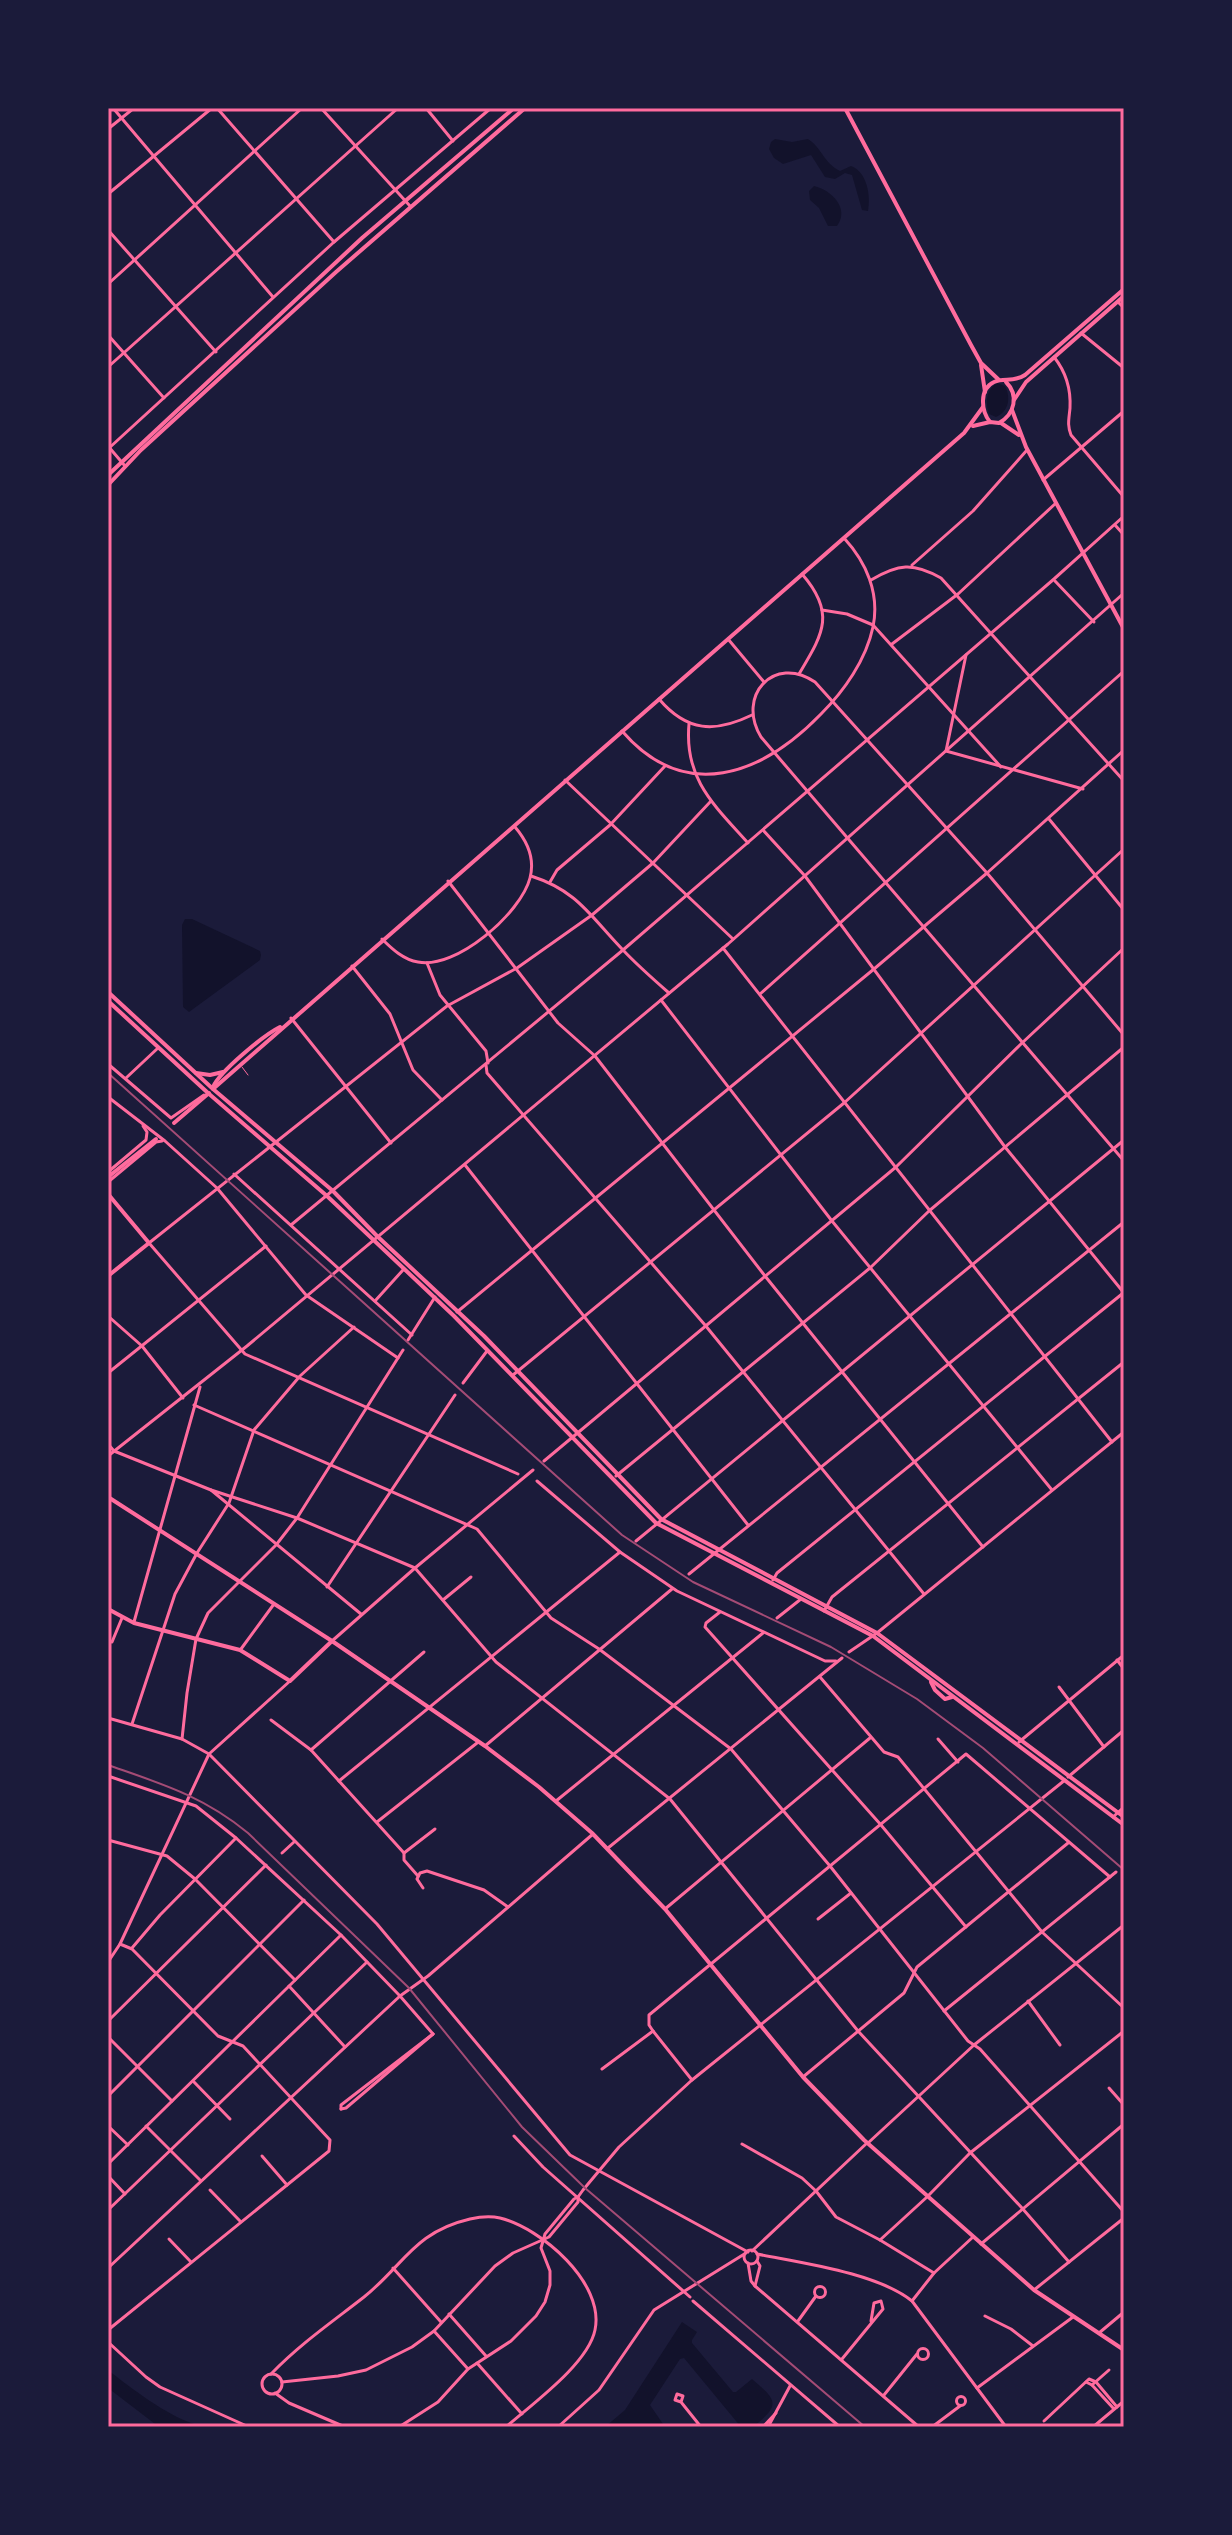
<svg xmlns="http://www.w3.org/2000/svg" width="1232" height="2535" viewBox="0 0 1232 2535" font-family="Karla,sans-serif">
	<rect width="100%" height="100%" fill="#1b1b3a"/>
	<g fill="#12122b">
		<path d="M775,139L792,142L808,139C822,148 823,162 840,171L851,166C867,172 871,195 868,211L862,210L852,175L845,173L835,179L825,177L811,155L783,164L774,158L769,149L771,142Z"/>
		<path d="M814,186C832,190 850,209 837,226H828L819,208L810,200L809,191Z"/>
		<path d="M997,383L1005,386C1011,398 1009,411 996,417L989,414C985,402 986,390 997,383Z"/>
		<polygon points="185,919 192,919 260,951 261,955 260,960 189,1012 183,1007 182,925"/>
		<path d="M682,2322L697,2332L692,2340V2343L733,2392H736L752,2379C776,2400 782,2404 753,2427H741L684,2358L680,2359L650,2405L665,2427H643L640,2424L633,2427H605L625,2410Z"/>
		<path d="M108,2370C131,2388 166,2415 194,2424C201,2426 206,2425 213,2427H159L108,2388Z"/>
	</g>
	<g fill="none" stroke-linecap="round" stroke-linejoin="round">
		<polyline stroke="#ff6b9d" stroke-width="1" points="242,1067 248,1075"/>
		<g stroke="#ff6b9d" stroke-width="3">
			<polyline points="113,108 273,297"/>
			<polyline points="217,108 334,242"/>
			<polyline points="321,108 410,206"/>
			<polyline points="426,108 453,141"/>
			<polyline points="108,129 134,108"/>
			<polyline points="108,194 212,108"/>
			<polyline points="108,230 216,352"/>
			<polyline points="108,284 302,108"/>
			<polyline points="1118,302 1124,308"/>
			<polyline points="1081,333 1124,368"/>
			<polyline points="108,335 164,398"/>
			<path d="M1054,357C1066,372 1071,389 1070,408C1069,419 1067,425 1071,435L1124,497"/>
			<polyline points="108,367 398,108"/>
			<polyline points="108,446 125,466"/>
			<polyline points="108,449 334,242 491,108"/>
			<polyline points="1043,480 1124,411"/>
			<polyline points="1115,525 1124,535"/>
			<polyline points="912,565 973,511 1027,450"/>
			<path d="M871,580C898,564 913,562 941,578L1124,781"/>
			<polyline points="1055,581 1094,622"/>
			<polyline points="822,610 847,614 873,625 1001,767"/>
			<polyline points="728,639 764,682"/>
			<polyline points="892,644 958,594 1056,503"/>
			<polyline points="966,655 946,751 1083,789"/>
			<path d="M799,674C822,635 837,614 802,574"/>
			<path d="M659,699C687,732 715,733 752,715"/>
			<path d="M689,724C684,779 714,805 748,843"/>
			<path d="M622,731C685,804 762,775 821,714C844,691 866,660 873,627C880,593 866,562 844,538"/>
			<polyline points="565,780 733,939"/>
			<polyline points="1049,819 1124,910"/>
			<polyline points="763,830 805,876 1005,1147 1124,1293"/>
			<path d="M531,876C578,891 590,916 623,950C637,965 653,979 669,993"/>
			<polyline points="448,881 558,1023 595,1056 765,1276 983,1547"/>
			<polyline points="550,882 557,870 610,825 665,766"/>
			<path d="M382,939C392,949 404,960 418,962C456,970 521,913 530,878C535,859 527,841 515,827"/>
			<polyline points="723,948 1112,1442"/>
			<polyline points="427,963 440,995 486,1051 488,1063"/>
			<polyline points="352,966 390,1014 413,1070 442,1100"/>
			<polyline points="760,994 1124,671"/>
			<polyline points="661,1000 832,1221 1052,1490"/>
			<polyline points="291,1018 391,1143"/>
			<path d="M1124,1035L987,873L815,682C774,654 736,696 761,737L1124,1161"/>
			<polyline points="108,1064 171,1118 204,1095"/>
			<polyline points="486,1065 487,1073 705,1325 924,1594"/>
			<polyline points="126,1078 158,1048"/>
			<polyline points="108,1097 165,1141 217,1188 306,1295 398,1358"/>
			<polyline points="465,1165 748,1525"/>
			<polyline points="108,1172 146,1140 147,1132 143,1126"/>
			<polyline points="234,1174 412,1335"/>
			<polyline points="108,1182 156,1142 162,1141"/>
			<polyline points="291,1225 623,950 1054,579 1124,516"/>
			<polyline points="375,1301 403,1270"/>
			<polyline points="108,1316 142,1346 183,1398"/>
			<polyline points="408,1340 435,1297"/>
			<polyline points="108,1373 266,1246"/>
			<polyline points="513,1375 844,1103 1124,849"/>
			<polyline points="463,1383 487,1351"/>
			<polyline points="194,1405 477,1529 551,1618 599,1649 731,1749 830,1866 968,2041 980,2049 1124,2212"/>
			<polyline points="108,1444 114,1451 211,1490 361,1614"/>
			<polyline points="108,1456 247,1346 728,944 1124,593"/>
			<polyline points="518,1474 245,1354 149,1243 447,1006 517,968 592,915 653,863 711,801"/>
			<polyline points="616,1476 870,1268 929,1211 1124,1047"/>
			<polyline points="537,1481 620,1552 677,1591 825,1661 836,1661"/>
			<polyline points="211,1490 297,1518 415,1568 496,1662 670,1799 858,2031 1022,2208 1069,2262"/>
			<polyline points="636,1541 1124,1140"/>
			<polyline points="689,1574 1124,1222"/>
			<polyline points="773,1580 777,1573 1122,1294"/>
			<polyline points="327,1587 455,1395"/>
			<polyline points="443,1600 471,1577"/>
			<polyline points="824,1611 832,1597 1124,1362"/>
			<polyline points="720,1612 706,1623 705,1627 881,1825 966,1927"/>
			<polyline points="777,1618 801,1599"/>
			<polyline points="134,1622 200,1387"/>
			<polyline points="108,1641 112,1642 122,1618"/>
			<polyline points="241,1649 274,1604"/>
			<polyline points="1117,1660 1124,1669"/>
			<polyline points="820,1677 884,1752 898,1757 1042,1932 1124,2008"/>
			<polyline points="1059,1687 1104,1747"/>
			<polyline points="108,1718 182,1739 209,1754 377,1924 570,2155 748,2252"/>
			<polyline points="271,1720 311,1750 404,1853 404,1860 418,1876"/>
			<polyline points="132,1724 175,1594 197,1553 229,1503 254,1430 300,1376 354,1327"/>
			<polyline points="182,1739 187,1693 196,1639 208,1613 276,1545 297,1518 403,1350"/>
			<polyline points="938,1739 958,1762"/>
			<polyline points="1019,1742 1124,1655"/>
			<polyline points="485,1746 672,1589"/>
			<polyline points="311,1750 424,1652"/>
			<polyline points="108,1776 196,1806 236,1838 341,1935 400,1996 433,2034"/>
			<polyline points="339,1781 620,1552"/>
			<polyline points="556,1801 763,1633"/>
			<polyline points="1113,1817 1124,1807"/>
			<polyline points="377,1822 477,1743"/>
			<polyline points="108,1840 167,1856 195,1879 295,1980"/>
			<polyline points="282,1853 294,1842"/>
			<polyline points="404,1853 435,1829"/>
			<polyline points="423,1888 417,1879 420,1873 427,1871 484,1890 508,1907"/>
			<polyline points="665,1909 870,1738"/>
			<polyline points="818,1919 851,1893"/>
			<polyline points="132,1948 160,1915 236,1838"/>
			<polyline points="289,1986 345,2047"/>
			<polyline points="1028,2001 1060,2045"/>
			<polyline points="944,2011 1116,1872"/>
			<polyline points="108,2021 266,1865"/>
			<polyline points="108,2037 172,2101"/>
			<polyline points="602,2069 653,2031"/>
			<polyline points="803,2077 904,1993 917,1967 1068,1843"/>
			<polyline points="692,2080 653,2031 649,2025 649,2015 966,1754 1110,1877"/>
			<polyline points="194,2082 230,2119"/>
			<polyline points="1109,2088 1124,2105"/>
			<polyline points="108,2096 304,1900"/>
			<polyline points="341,2109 341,2105 433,2034"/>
			<polyline points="341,2109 346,2108 433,2034"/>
			<polyline points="108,2126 128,2145"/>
			<polyline points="146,2126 200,2180"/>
			<polyline points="514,2136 543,2167 690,2297"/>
			<polyline points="868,2143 974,2045 1124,1925"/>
			<polyline points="742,2144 802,2178 816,2191 836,2217 880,2240 934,2273"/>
			<polyline points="262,2156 287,2185"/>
			<polyline points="108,2164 341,1935"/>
			<polyline points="108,2176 125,2194"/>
			<polyline points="210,2190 240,2221"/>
			<polyline points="108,2210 367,1962"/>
			<polyline points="169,2239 191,2262"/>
			<polyline points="880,2240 927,2197 970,2153 1124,2031"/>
			<polyline points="981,2244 1124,2124"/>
			<path d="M757,2254C802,2263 877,2273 912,2301L1006,2427"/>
			<polyline points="748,2263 751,2281 755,2286 919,2427"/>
			<polyline points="393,2268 441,2322"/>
			<polyline points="755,2286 760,2266 757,2261"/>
			<circle cx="820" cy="2292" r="5.5"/>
			<polyline points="1034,2290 1124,2218"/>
			<polyline points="693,2301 840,2427"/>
			<polyline points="912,2301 934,2273 973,2237"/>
			<polyline points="449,2314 486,2356"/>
			<polyline points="985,2316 1011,2329 1033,2346"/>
			<polyline points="798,2321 816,2296"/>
			<polyline points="108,2330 329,2151 330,2140 243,2046 218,2036 132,1949 120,1944"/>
			<polyline points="434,2331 468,2369"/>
			<polyline points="1099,2333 1124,2312"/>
			<circle cx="923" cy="2354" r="5.5"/>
			<polyline points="842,2359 883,2309 881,2301 874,2303 871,2321"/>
			<polyline points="477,2363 522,2414"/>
			<path d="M271,2374C300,2344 332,2322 364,2297C404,2265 414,2232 470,2219C479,2217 491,2216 500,2218C541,2228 605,2283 595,2330C588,2364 532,2404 506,2427"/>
			<circle cx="272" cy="2384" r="10"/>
			<polyline points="282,2382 338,2376 366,2370 412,2347 434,2331 495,2266 513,2253 549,2237 578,2202 578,2197 583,2190 619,2147 692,2080 1065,1780"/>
			<polyline points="1086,2382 1092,2385 1114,2409"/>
			<polyline points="1092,2385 1109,2370"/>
			<polyline points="977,2388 1073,2317"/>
			<polyline points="275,2393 289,2403 345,2427"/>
			<polyline points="884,2395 917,2354"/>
			<circle cx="961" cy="2401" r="4.5"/>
			<polyline points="681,2402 683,2396 677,2394 675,2400 681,2402 701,2427"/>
			<polyline points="1044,2421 1089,2379 1096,2382 1117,2407"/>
			<polyline points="399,2427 438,2402 468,2369 511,2341 536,2316 545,2302 550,2285 550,2271 541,2248 545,2234 574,2199 578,2197"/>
			<polyline points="763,2427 776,2413"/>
			<polyline points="768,2427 790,2386"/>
			<polyline points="932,2427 960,2406"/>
			<polyline points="1093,2427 1124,2401"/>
		</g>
		<g stroke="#ff6b9d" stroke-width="3">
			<polyline points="457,1312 874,969 987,873 1124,750"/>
			<polyline points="544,1461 896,1167 1022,1043 1124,948"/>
			<polyline points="332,1641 415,1568 533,1470"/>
			<polyline points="849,1652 877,1633 1124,1432"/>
			<polyline points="1068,1777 1124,1730"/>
			<polyline points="608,1848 842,1658"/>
			<polyline points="108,1962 120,1944 209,1754 290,1681"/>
			<circle cx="751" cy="2257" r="7"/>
			<polyline points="752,2251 867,2143"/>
			<polyline points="108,2268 400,1996 428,1976 593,1834"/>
			<polyline points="108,2342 146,2377 160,2387 249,2427"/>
			<polyline points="558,2427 599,2390 654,2310 746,2253"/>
		</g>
		<g stroke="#ff6b9d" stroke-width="4">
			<polyline points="845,108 971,345 981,363 999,380"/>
			<polyline points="981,365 985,392"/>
			<polyline points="1012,410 1026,447 1124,629"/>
			<polyline points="1001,423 1019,435"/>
			<polyline points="108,475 362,238 514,108"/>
			<polyline points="108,485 141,450 336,272 525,108"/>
			<polyline points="108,992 213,1089 333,1191 377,1236 484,1336 661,1519 877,1633 1124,1817"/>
			<polyline points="108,1001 208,1093 327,1196 454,1316 656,1523 873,1636 1124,1825"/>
			<polyline points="174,1123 209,1093"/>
			<polyline points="108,1177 156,1139"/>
			<polyline points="108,1194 149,1243 108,1276"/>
			<polyline points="108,1497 332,1641 290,1681 240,1650 134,1623 108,1609"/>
			<polyline points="931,1682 935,1690 945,1699 952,1697"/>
		</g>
		<g stroke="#ff6b9d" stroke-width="4">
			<polyline points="1014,400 1026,382 1124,296"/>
			<path d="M990,422C981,411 979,389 994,382C1004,377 1013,383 1025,375L1124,289"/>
			<path d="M973,426L990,422L999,423C1015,414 1019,395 1006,382"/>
			<polyline points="196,1073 210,1075 223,1072"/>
			<path d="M213,1087C220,1071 264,1035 280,1027"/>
			<polyline points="213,1089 964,433 983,407"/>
			<polyline points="332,1641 485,1746 539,1787 592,1833 665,1909 803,2077 864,2140 1034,2290 1124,2350"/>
		</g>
		<path stroke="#a44b75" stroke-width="2" d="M108,1765C162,1784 203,1796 248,1833L409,1988L522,2127L585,2188L865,2427"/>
		<polyline stroke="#a44b75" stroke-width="2" points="108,1073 622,1535 693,1582 831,1647 917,1699 983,1748 1124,1870"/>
	</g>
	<rect width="1232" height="2535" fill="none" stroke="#1b1b3a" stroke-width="220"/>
	<rect x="110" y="110" width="1012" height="2315" fill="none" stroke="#ff6b9d" stroke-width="3"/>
</svg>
